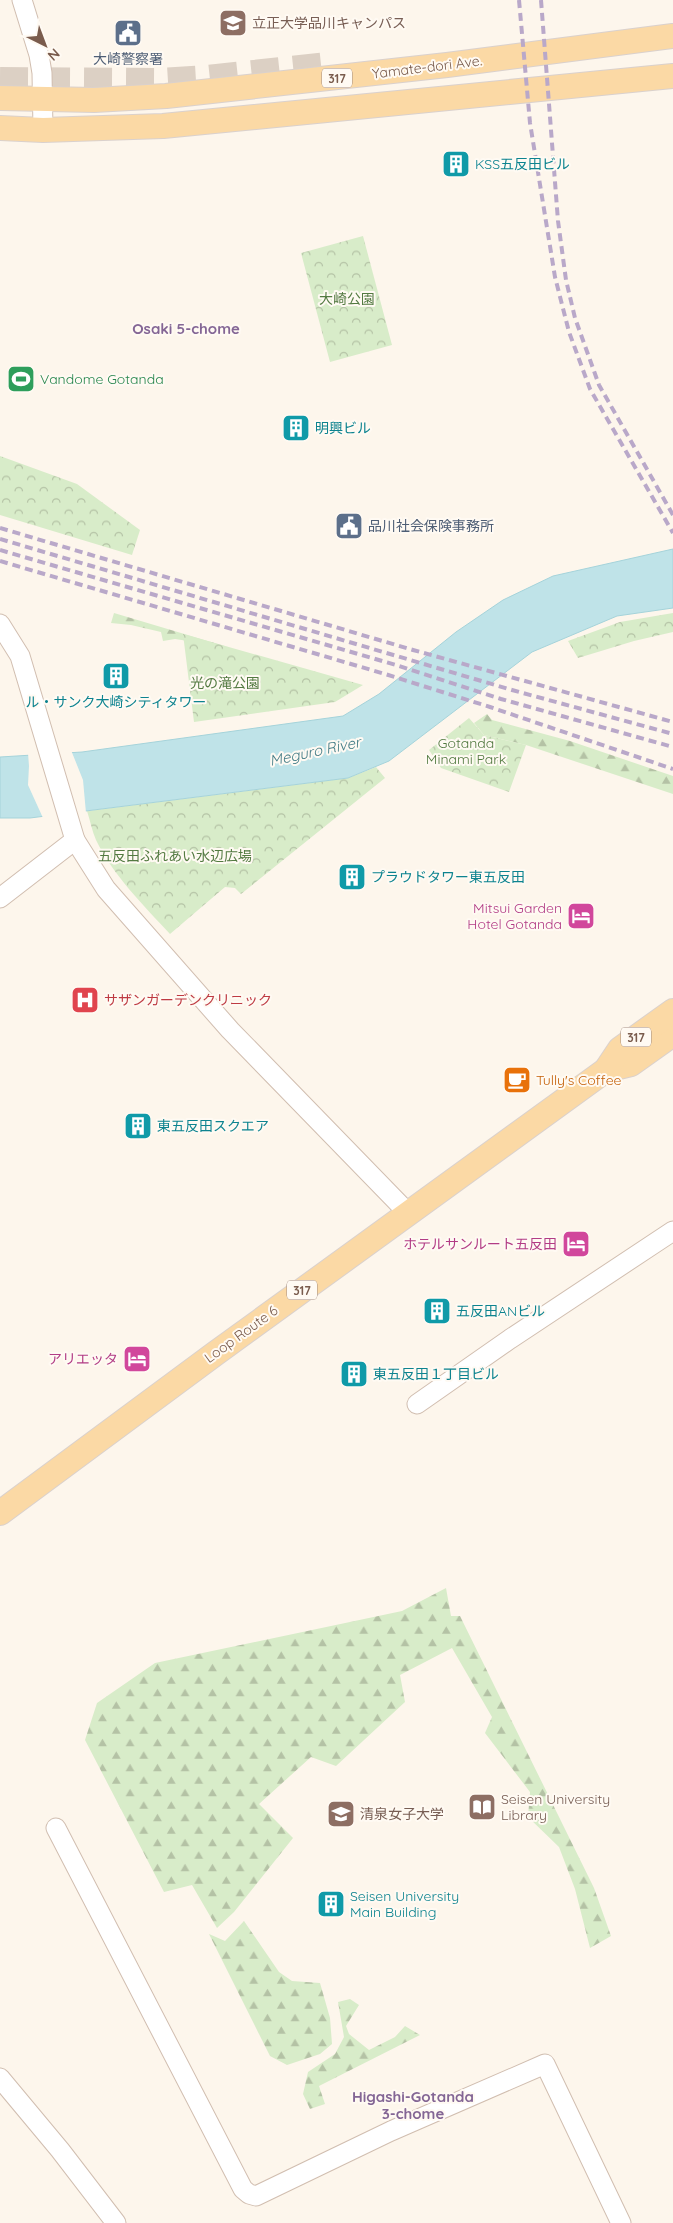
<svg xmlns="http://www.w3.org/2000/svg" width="673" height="2223" viewBox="0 0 673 2223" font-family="Quicksand,'Noto Sans JP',sans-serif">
	<defs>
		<pattern id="forest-firs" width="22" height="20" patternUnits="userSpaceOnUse" patternTransform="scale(1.25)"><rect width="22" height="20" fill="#d8ecc9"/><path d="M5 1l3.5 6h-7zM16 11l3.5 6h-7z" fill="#b4c2a5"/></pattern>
		<pattern id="park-crowns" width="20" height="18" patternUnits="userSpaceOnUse" patternTransform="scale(1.25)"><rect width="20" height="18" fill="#d8ecc9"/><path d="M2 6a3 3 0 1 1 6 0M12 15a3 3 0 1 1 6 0" fill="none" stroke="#b4c2a5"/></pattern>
	</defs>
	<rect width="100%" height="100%" fill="#fdf6ec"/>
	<g fill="url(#forest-firs)">
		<polygon points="114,613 228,647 175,639 163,641 161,632 131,625 111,623"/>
		<polygon points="487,714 492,720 570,741 673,776 673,794 526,745 484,735 474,723"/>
		<polygon points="446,1588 451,1616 460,1616 594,1888 611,1936 590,1948 575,1889 559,1847 528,1817 530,1792 485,1733 492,1717 452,1648 400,1675 405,1702 336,1766 311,1757 259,1804 293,1838 234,1912 217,1928 192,1885 164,1892 85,1740 97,1703 155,1663 402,1611"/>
		<polygon points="244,1921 279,1972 292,1981 320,1983 330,2018 332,2044 320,2054 287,2065 270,2056 209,1934 225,1941"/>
		<polygon points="350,1999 359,2005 346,2026 349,2034 369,2050 395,2037 405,2026 420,2035 319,2086 325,2104 310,2109 303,2094 308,2072 335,2054 344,2037 338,2002"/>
	</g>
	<g fill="url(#park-crowns)">
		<polygon points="363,236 392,345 330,362 301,253"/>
		<polygon points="0,456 77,484 140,530 132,555 0,515"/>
		<polygon points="673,613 673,632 634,641 578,658 568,641 620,622"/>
		<polygon points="183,634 363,685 335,702 194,722"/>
		<polygon points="469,718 484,735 526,745 509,792 441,768 429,750"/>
		<path d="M376,767L385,778L241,894L235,888L225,887L170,934C145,907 112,874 96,840C92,831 90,820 87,811L348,778Z"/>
	</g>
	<polygon fill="#bfe3e8" stroke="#a5d3da" points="673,549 673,608 617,616 532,652 389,761 348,778 30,818 0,818 0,757 82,752 343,716 379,694 456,632 503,600 553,576"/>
	<polygon fill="#fdf6ec" points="71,750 83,780 86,813 43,818 28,785 29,766 28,753"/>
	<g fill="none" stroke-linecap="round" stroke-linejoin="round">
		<polyline stroke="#dcd0c4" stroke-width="28" stroke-dasharray="28 14" stroke-linecap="butt" points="0,81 158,82 207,79 328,66"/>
		<defs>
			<g id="minor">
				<polyline points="22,0 39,55 42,73 43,130"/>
				<polyline points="0,624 20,656 75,840 0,898"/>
				<polyline points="75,840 106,889 230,1030 408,1213"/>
				<polyline points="417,1404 510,1339 673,1231"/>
				<polyline points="56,1828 243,2189 249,2194 256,2196 391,2131 545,2064 621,2223"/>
				<polyline points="0,2078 60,2150 116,2223"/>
			</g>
			<g id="major">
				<polyline points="0,98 94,100 166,96 447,65 673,36"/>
				<polyline points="0,128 43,130 163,126 673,76"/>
				<polyline points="606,1070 631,1064 673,1034"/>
				<polyline points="0,1513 216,1353 606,1070 620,1049 673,1011"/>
			</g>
		</defs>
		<use href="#minor" stroke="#d1beb0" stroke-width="21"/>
		<use href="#major" stroke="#dad1cd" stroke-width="26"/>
		<use href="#minor" stroke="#fff" stroke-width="19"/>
		<use href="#major" stroke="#fbd9a5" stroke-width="24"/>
		<g stroke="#b9a8c9" stroke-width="4" stroke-dasharray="8 5" stroke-linecap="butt">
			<polyline points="519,0 530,123 555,277 569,332 590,389 673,533"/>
			<polyline points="541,0 558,221 566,280 575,318 599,385 673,515"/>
			<polyline points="0,528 413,650 673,722"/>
			<polyline points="0,539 512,690 673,734"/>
			<polyline points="0,550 396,665 501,699 673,747"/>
			<polyline points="0,561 385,674 490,707 673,769"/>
		</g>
	</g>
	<defs>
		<symbol id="university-square" viewBox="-11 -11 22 22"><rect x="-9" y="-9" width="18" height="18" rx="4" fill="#8d6e63" stroke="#fffaf3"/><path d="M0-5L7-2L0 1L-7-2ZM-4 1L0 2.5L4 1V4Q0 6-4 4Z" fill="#fff"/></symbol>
		<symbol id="civic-square" viewBox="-11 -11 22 22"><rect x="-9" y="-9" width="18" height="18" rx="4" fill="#5c6f8a" stroke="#fffaf3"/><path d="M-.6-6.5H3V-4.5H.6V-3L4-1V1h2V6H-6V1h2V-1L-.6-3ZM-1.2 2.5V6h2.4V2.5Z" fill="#fff"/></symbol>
		<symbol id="building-square" viewBox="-11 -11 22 22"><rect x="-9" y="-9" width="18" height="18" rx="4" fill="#0f9aa8" stroke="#fffaf3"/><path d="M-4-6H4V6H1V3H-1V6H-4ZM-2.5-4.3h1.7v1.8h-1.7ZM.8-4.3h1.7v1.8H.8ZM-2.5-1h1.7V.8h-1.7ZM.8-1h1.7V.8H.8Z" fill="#fff"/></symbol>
		<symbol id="stadium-square" viewBox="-11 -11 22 22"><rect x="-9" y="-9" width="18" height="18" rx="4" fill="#2e9e5b" stroke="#fffaf3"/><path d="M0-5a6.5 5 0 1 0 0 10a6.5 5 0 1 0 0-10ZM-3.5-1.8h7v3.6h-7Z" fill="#fff"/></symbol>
		<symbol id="hotel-square" viewBox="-11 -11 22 22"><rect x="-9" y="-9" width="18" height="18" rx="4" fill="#d1479c" stroke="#fffaf3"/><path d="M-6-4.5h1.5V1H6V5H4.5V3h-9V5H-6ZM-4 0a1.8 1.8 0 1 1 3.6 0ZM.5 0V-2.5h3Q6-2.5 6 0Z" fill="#fff"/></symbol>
		<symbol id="hospital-square" viewBox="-11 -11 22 22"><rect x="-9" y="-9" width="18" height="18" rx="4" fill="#e0444e" stroke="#fffaf3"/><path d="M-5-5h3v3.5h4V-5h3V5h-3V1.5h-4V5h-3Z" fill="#fff"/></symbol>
		<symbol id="cafe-square" viewBox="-11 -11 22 22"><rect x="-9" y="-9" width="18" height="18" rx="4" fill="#e8710a" stroke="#fffaf3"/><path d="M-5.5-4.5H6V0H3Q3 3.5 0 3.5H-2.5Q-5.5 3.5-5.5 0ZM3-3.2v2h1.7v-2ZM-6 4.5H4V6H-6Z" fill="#fff"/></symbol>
		<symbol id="library-square" viewBox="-11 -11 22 22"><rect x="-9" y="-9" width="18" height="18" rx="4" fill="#8d6e63" stroke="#fffaf3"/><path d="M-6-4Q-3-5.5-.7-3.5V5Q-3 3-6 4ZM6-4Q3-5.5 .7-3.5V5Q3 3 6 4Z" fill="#fff"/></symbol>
	</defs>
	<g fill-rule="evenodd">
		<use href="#university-square" x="217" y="7" width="32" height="32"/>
		<use href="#civic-square" x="112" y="17" width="32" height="32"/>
		<use href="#building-square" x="440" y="148" width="32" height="32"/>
		<use href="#stadium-square" x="5" y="363" width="32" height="32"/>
		<use href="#building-square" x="280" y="412" width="32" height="32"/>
		<use href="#civic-square" x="333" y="510" width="32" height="32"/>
		<use href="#building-square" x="100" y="660" width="32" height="32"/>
		<use href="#building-square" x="336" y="861" width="32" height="32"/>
		<use href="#hotel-square" x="565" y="900" width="32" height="32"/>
		<use href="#hospital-square" x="69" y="984" width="32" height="32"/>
		<use href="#cafe-square" x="501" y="1064" width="32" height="32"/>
		<use href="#building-square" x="122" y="1110" width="32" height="32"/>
		<use href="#hotel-square" x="560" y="1228" width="32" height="32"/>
		<use href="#building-square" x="421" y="1295" width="32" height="32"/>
		<use href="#hotel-square" x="121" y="1343" width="32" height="32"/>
		<use href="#building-square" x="338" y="1358" width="32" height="32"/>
		<use href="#library-square" x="466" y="1791" width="32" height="32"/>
		<use href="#university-square" x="325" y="1798" width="32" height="32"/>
		<use href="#building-square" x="315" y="1888" width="32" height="32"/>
	</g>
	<g text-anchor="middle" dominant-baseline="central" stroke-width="4" stroke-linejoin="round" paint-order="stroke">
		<g fill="#fffaf3" stroke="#a28b7f" stroke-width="1">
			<rect x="322" y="68.5" width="30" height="19" rx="4"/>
			<rect x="621" y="1027.5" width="30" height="19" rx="4"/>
			<rect x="287" y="1280.5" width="30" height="19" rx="4"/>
		</g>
		<g font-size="12" font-weight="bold" fill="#7a5c4d">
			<text x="337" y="78">317</text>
			<text x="636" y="1037">317</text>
			<text x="302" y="1290">317</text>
		</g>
		<g font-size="14" fill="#785e54" stroke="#fffaf3" text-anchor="start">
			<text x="252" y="23">立正大学品川キャンパス</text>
			<text x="501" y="1799">Seisen University<tspan x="501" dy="16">Library</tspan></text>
			<text x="360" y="1814">清泉女子大学</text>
		</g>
		<g font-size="14" fill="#4e5e75" stroke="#fffaf3">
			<text x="128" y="59">大崎警察署</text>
			<text x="368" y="526" text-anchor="start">品川社会保険事務所</text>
		</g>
		<g font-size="14" fill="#7a5c4d" stroke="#fffaf3">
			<text transform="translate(427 67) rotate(-7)">Yamate-dori Ave.</text>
			<text transform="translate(241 1334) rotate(-36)">Loop Route 6</text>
		</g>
		<g font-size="14" fill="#0d838f" stroke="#fffaf3" text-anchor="start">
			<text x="475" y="164">KSS五反田ビル</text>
			<text x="315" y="428">明興ビル</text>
			<text x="116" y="702" text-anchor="middle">ル・サンク大崎シティタワー</text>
			<text x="371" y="877">プラウドタワー東五反田</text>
			<text x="157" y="1126">東五反田スクエア</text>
			<text x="456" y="1311">五反田ANビル</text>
			<text x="373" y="1374">東五反田１丁目ビル</text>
			<text x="350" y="1896">Seisen University<tspan x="350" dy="16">Main Building</tspan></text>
		</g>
		<g font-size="14" fill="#537a41" stroke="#fffaf3">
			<text x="347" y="299">大崎公園</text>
			<text x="225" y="683">光の滝公園</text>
			<text x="466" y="743">Gotanda<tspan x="466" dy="16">Minami Park</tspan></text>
			<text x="175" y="856">五反田ふれあい水辺広場</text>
		</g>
		<g font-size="14" fill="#27864d" stroke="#fffaf3" text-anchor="start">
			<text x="40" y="379">Vandome Gotanda</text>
		</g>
		<g font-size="14" fill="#b23c85" stroke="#fffaf3" text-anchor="end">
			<text x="562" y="908">Mitsui Garden<tspan x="562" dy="16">Hotel Gotanda</tspan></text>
			<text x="557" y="1244">ホテルサンルート五反田</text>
			<text x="118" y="1359">アリエッタ</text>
		</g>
		<g font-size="14" fill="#be3a42" stroke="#fffaf3" text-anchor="start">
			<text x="104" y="1000">サザンガーデンクリニック</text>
		</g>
		<g font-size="14" fill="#c56008" stroke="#fffaf3" text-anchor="start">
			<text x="536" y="1080">Tully's Coffee</text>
		</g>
		<g font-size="15" font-weight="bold" fill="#846695" stroke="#fffaf3">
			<text x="186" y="328">Osaki 5-chome</text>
			<text x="413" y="2096">Higashi-Gotanda<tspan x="413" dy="17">3-chome</tspan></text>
		</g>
		<g font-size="15" font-style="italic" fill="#437c86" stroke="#fffaf3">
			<text transform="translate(315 751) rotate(-12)">Meguro River</text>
		</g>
	</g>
	<g transform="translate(45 45) rotate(138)" stroke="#fffaf3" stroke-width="4" paint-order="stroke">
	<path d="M0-4L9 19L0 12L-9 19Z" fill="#7a5c4d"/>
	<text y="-8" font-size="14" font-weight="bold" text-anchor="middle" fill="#7a5c4d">N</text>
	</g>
</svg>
